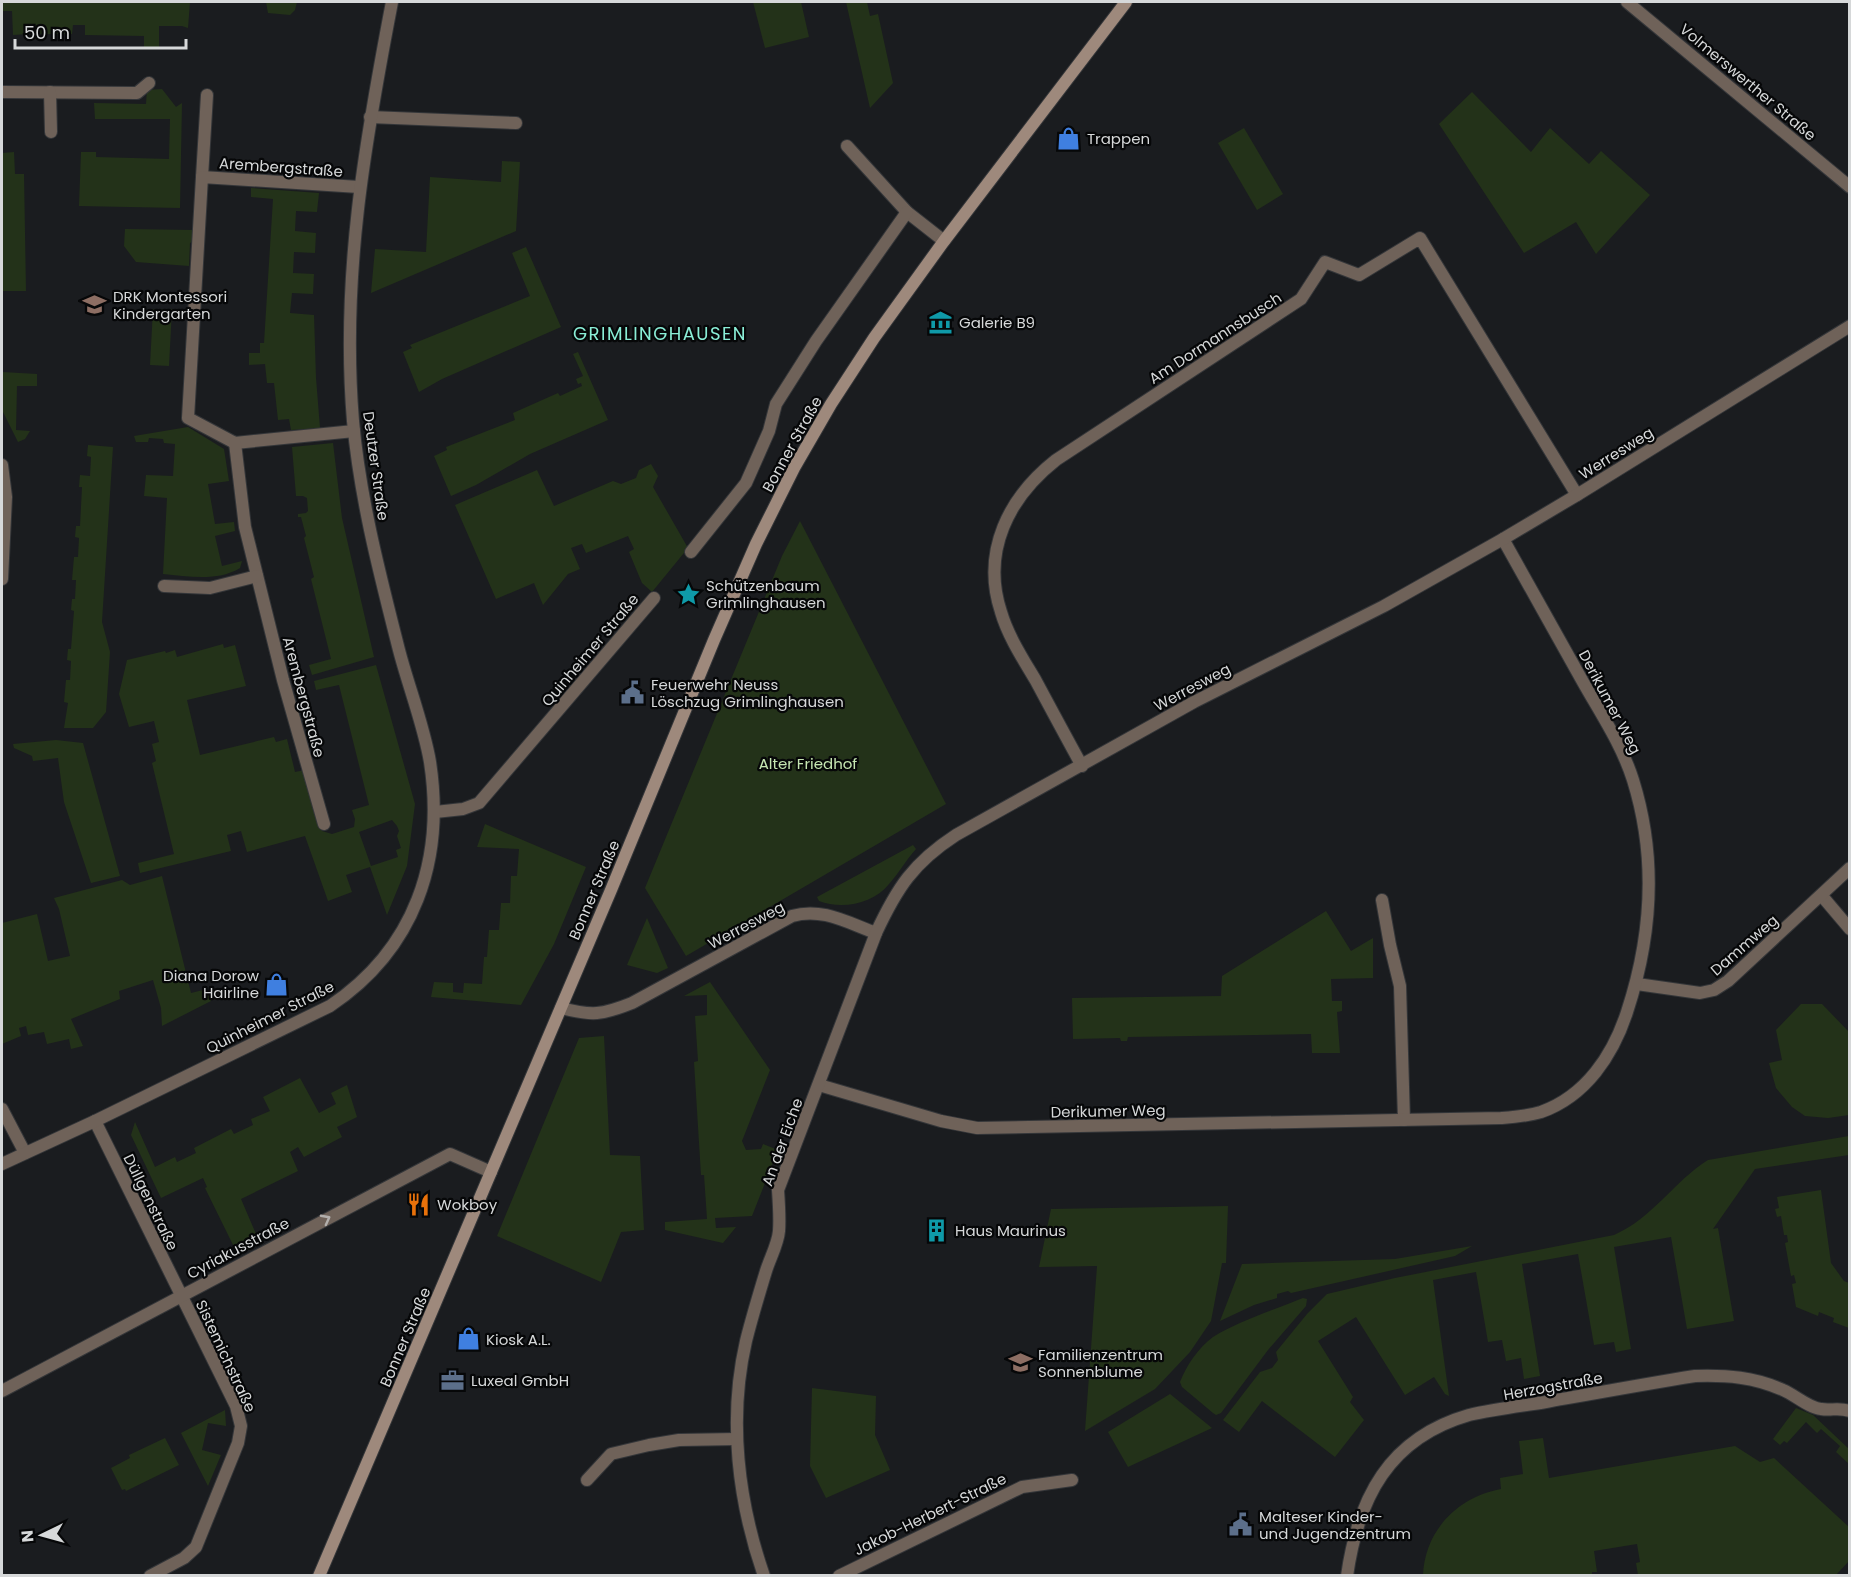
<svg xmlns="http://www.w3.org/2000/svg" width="1851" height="1577" viewBox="0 0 1851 1577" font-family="Poppins,sans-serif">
	<rect width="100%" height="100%" fill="#1a1c1f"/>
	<g fill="#233219" fill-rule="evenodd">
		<polygon points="2,2 190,2 188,28 182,26 159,26 159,47 144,47 144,36 85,35 85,25 73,25 72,34 36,34 35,30 29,30 29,34 13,35 12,11 2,11"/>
		<polygon points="266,2 297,2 295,10 290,15 268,13"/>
		<polygon points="753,2 801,2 809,37 765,48"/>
		<polygon points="846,2 867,2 870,16 878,14 893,83 870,108"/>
		<polygon points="162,89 176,107 182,103 180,208 79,206 81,152 96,152 96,157 169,159 170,119 95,119 94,103 146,104 147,90"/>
		<polygon points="1472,92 1531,152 1550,128 1589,164 1601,151 1650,195 1596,254 1576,222 1524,253 1439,124"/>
		<polygon points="1244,128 1283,194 1257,210 1218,143"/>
		<polygon points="14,152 15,174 24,174 26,291 2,291 2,153"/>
		<polygon points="502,161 520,162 516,231 371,293 375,249 426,252 430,177 501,182"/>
		<polygon points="251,188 319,193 317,212 296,211 295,231 316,233 315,253 294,252 293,273 314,274 313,294 292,293 290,313 314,315 316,378 320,428 291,430 289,419 278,420 274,383 267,383 265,364 249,365 249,353 260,353 260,343 264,343 273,199 251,197"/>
		<polygon points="125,229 195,230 195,240 190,243 189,266 136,262 124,246"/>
		<polygon points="526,247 561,327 442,379 419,392 403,352 412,348 410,345 530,296 512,253"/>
		<polygon points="153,309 172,309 169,366 150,365"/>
		<polygon points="578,352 608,420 530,454 476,485 451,496 434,456 447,450 446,447 515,420 513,413 558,393 560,396 582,386 581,383 578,384 576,379 583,376 573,354"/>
		<polygon points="2,372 37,374 37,386 17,386 16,430 30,431 25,439 18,442 2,410"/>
		<path d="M188,427L224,449L229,481L208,484L215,524L234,522L235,531L215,536L222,566L242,561L240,568C217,582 188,576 163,574L167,498L144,496L146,475L173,476L175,444L164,443L163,439L149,438L148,442H136L134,436Z"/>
		<polygon points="333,443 342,518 374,657 312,675 309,665 331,659 311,579 314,577 304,538 306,536 301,517 298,517 298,514 306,513 308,511 307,498 303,496 296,496 292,447"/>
		<polygon points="88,445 113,447 102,622 110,652 106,712 93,728 64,728 68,703 64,702 66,680 70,680 71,661 67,660 68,649 71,649 74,611 71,610 72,599 75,599 76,580 72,580 74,557 78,557 79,538 75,537 76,526 80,526 82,487 79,487 80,475 90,476 91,457 87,456"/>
		<polygon points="651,464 658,476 653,487 688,548 652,592 642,583 629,552 634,549 628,536 586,553 582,544 571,548 580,569 568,574 543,605 534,583 496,599 455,505 537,470 554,506 613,481 621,484 636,478 639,470"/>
		<polygon points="800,521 946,804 686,956 645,888 782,556"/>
		<path d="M223,644L224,648L235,645L246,686L187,700L200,755L274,737L276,742L287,739L295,772L305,770L322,831L332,834L354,827L355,819L352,810L369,805L339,685L316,690L314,681L376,665L415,804L407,866L387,915L370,867L346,875L352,892L328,901L305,836L247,852L241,831L227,835L231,851L140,873L138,863L174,854L152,763L156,761L152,744L159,742L154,721L129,727L119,694L127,660L165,651L166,653L175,650L177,657ZM392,820L397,826L399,831L397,836L401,848L396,850L398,857L371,866L359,832Z"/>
		<polygon points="56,740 83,743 120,876 91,883 64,802 58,758 33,761 32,756 14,748 13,744"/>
		<polygon points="485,824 586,867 554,944 521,1005 431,997 434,982 453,983 453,992 463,993 464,983 482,984 484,957 487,957 489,930 499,930 501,903 510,903 511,876 517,876 519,849 477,847"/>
		<path d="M913,845L916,849C906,860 899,873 889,884C873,904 842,910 819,901L817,897Z"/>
		<polygon points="162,876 191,993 207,989 211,1001 162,1026 161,1008 153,980 119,991 120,999 71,1019 83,1046 71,1049 69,1039 47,1044 44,1032 28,1035 26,1026 19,1028 21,1036 2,1044 2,923 37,914 48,961 70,956 59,909 54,898 122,880 130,885"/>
		<polygon points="1326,911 1351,951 1373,938 1373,978 1331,979 1332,1001 1342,1001 1342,1011 1337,1012 1340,1053 1312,1053 1311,1034 1128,1037 1127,1041 1121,1041 1120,1038 1073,1039 1072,998 1221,996 1222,976"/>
		<polygon points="647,918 668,968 657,973 627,965"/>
		<polygon points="710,982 770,1070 742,1141 746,1150 761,1149 763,1144 778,1150 752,1216 715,1218 716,1228 736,1227 723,1243 665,1230 665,1222 707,1219 704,1175 701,1175 694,1062 698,1061 695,1016 707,1015 707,995 684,996"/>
		<polygon points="1801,1004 1822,1004 1849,1032 1849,1115 1828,1118 1805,1116 1792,1107 1776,1088 1769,1063 1782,1060 1776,1030"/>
		<polygon points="604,1036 610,1155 640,1156 644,1230 621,1232 601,1282 497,1236 579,1038"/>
		<polygon points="300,1078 319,1113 336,1104 331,1093 347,1085 357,1117 337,1127 342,1137 304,1157 298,1147 290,1152 298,1171 241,1199 259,1241 236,1251 205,1188 207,1187 203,1178 161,1198 131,1135 135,1122 155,1167 175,1157 177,1162 196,1153 194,1148 231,1129 234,1134 253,1125 251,1119 270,1111 263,1097"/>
		<path d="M1849,1136V1155L1755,1169L1713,1229L1718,1228L1734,1321L1687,1329L1671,1237L1614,1247L1631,1349L1616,1352L1614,1342L1594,1345L1578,1254L1522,1264L1540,1376L1524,1379L1521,1358L1506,1361L1502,1340L1488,1342L1476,1272L1433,1280L1449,1396L1445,1394L1434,1377L1405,1395L1356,1317L1318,1341L1353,1397L1350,1402L1364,1420L1335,1457L1262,1401L1239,1432L1223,1420L1260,1372L1272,1368L1278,1360L1276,1352L1307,1314L1327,1294L1395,1278L1614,1235C1653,1218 1673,1182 1708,1160Z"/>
		<polygon points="1821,1190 1831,1263 1844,1281 1849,1283 1849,1328 1833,1322 1834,1318 1819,1312 1818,1316 1796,1307 1792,1284 1796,1283 1794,1275 1791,1276 1785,1243 1788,1242 1787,1235 1784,1235 1781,1216 1777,1217 1775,1209 1779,1208 1777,1197"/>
		<polygon points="1228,1206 1226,1263 1222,1263 1211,1321 1190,1352 1155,1389 1085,1431 1097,1266 1039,1267 1051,1209"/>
		<polygon points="1472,1246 1455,1256 1291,1293 1288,1291 1277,1294 1277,1298 1254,1305 1220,1321 1242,1264 1395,1259"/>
		<path d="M1303,1298L1307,1299L1306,1306L1268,1350L1221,1413L1216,1415L1213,1413L1182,1387L1180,1382C1186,1366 1199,1347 1213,1337C1237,1322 1276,1309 1303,1298Z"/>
		<polygon points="812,1388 876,1396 875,1435 890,1470 826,1498 810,1466"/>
		<polygon points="1170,1394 1212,1428 1128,1467 1108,1432"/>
		<polygon points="1796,1408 1813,1415 1849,1449 1849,1464 1836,1452 1840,1446 1821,1429 1817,1433 1806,1422 1787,1443 1784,1441 1780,1445 1773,1439"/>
		<polygon points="225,1410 226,1426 208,1423 202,1450 221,1455 208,1486 181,1433"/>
		<polygon points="165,1438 179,1465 126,1491 125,1489 122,1490 111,1468 130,1458 129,1455"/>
		<path d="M1543,1438L1549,1478L1735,1446L1760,1462L1774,1458L1849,1527V1561L1836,1575H1638L1636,1563L1640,1562L1637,1544L1594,1551L1597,1572H1592V1575H1423C1425,1530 1458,1497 1501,1489L1500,1478L1523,1474L1519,1441Z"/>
	</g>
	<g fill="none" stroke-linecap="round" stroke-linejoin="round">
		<defs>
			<g id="street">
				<polyline points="1627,2 1850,187"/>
				<polyline points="2,92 137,93 149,83"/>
				<polyline points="50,92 51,132"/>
				<polyline points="370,117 516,123"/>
				<polyline points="847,146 907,212 944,241"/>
				<polyline points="202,177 207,95"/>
				<polyline points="354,431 235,443 188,418 202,177 359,187"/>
				<polyline points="235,443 245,527 283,680 324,824"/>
				<polyline points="2,465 6,497 2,579"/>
				<polyline points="691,552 746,483 769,431 776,404 816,341 907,212"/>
				<polyline points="164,586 210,588 257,576"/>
				<path d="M1082,766C1066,737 1051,709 1036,681C1023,659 1008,636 1001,612C981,551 1009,497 1056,460L1301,299L1325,262L1359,275L1420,238L1577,495"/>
				<polyline points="435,812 463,809 479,803 654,598"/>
				<polyline points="1822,896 1850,929"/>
				<polyline points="1382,900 1390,945 1400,986 1404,1120"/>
				<polyline points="1637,984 1700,993 1714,990 1728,981 1850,868"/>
				<path d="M561,1008C592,1016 602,1015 632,1003L792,916C822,907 848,923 876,933"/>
				<path d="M819,1085L941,1121L977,1128L1501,1118C1514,1117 1528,1116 1541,1112C1586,1096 1613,1055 1627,1012C1652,936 1657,857 1633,780C1622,745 1601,714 1583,682C1556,634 1530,587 1503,539"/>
				<polyline points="2,1109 25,1153"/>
				<polyline points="95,1121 236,1406 241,1426 238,1443 196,1547 184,1558 150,1576"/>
				<path d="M2,1164L95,1121L330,1006C415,949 445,860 430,762C424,726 408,685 399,650C380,575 360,499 353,421C341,277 365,142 392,2"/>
				<polyline points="2,1391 450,1154 491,1172"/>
				<polyline points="587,1480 611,1454 649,1445 679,1440 737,1439"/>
				<path d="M764,1576C738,1501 728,1419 746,1341C752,1317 759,1294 766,1271C770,1258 778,1244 779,1231C780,1218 779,1204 778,1190L876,933C897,888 913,863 956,835L1194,702L1384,606L1503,539L1577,495L1850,326"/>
				<polyline points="839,1576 1022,1487 1072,1480"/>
				<path d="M1347,1576C1358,1498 1389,1438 1469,1415C1494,1409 1521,1406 1546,1402C1596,1393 1645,1384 1695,1376C1727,1375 1754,1377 1783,1390C1795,1395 1809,1408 1821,1409C1832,1411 1837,1407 1850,1411"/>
			</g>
			<polyline id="secondary" points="319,1576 611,890 714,640 756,544 794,468 831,404 874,338 944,241 1126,2"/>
		</defs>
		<use href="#street" stroke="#343639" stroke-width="14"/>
		<use href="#secondary" stroke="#343639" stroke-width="14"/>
		<use href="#street" stroke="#6f6259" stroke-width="12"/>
		<use href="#secondary" stroke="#9e897c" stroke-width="12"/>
	</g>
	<defs><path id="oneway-chevron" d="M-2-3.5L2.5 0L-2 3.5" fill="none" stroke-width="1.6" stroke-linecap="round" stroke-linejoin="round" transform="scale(1.5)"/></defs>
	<use stroke="#b2afac" href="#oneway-chevron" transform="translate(326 1219) rotate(-28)"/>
	<defs>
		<symbol id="shop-bare" viewBox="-9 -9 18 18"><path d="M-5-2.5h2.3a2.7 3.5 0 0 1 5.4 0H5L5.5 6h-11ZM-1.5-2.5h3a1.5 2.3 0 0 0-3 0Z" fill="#3f7fe0" stroke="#060708" stroke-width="2.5" paint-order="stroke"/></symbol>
		<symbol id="school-bare" viewBox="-9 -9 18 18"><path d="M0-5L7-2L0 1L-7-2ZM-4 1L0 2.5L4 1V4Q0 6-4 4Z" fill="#8d6e63" stroke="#060708" stroke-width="2.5" paint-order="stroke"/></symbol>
		<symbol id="museum-bare" viewBox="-9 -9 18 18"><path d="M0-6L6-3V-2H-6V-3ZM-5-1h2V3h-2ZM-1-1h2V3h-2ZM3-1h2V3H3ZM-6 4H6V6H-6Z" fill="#0f9aa8" stroke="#060708" stroke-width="2.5" paint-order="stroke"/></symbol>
		<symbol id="sight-bare" viewBox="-9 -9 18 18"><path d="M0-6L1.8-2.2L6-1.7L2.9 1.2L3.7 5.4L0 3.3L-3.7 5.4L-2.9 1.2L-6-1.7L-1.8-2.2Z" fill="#0f9aa8" stroke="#060708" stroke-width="2.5" paint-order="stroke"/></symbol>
		<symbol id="civic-bare" viewBox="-9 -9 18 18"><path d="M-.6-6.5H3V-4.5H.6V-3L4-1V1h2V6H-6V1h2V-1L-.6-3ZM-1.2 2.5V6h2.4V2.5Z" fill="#5c6f8a" stroke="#060708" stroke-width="2.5" paint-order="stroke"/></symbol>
		<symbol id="restaurant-bare" viewBox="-9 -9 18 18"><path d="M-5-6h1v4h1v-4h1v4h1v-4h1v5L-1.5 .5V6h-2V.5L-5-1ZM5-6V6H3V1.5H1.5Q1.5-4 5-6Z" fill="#e8710a" stroke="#060708" stroke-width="2.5" paint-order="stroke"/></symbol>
		<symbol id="building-bare" viewBox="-9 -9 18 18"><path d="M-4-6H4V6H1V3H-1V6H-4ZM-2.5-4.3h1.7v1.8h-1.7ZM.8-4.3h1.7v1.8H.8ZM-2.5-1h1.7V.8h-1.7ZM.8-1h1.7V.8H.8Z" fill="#0f9aa8" stroke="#060708" stroke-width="2.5" paint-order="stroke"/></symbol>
		<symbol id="office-bare" viewBox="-9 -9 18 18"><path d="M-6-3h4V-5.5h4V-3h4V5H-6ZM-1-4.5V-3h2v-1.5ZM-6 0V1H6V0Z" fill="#5c6f8a" stroke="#060708" stroke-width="2.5" paint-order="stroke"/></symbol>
	</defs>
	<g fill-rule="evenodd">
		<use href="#shop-bare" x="1052" y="122" width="33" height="33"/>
		<use href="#school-bare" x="78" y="288" width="33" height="33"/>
		<use href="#museum-bare" x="924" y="306" width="33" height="33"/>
		<use href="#sight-bare" x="672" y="578" width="33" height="33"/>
		<use href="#civic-bare" x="616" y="676" width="33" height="33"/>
		<use href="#shop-bare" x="260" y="968" width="33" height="33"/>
		<use href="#restaurant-bare" x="402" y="1188" width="33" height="33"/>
		<use href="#building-bare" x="920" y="1214" width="33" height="33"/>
		<use href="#shop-bare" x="452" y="1322" width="33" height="33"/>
		<use href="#school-bare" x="1004" y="1346" width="33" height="33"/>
		<use href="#office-bare" x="436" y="1364" width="33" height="33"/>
		<use href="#civic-bare" x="1224" y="1508" width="33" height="33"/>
	</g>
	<g text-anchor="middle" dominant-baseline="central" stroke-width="4.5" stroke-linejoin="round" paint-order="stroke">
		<g font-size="15" fill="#d6d8d9" stroke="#060708">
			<text transform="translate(1748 82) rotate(40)">Volmerswerther Straße</text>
			<text transform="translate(281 167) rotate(4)">Arembergstraße</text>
			<text transform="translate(1215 338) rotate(-33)">Am Dormannsbusch</text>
			<text transform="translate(792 444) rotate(-61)">Bonner Straße</text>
			<text transform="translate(1616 453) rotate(-32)">Werresweg</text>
			<text transform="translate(376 466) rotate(82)">Deutzer Straße</text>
			<text transform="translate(590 650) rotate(-50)">Quinheimer Straße</text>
			<text transform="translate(1192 687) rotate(-28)">Werresweg</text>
			<text transform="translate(304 697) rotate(75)">Arembergstraße</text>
			<text transform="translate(1610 702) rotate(62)">Derikumer Weg</text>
			<text transform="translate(594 890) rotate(-67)">Bonner Straße</text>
			<text transform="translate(746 925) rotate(-28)">Werresweg</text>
			<text transform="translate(1744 945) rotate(-41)">Dammweg</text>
			<text transform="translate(270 1017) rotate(-27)">Quinheimer Straße</text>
			<text transform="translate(1108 1111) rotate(-1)">Derikumer Weg</text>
			<text transform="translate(782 1142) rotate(-70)">An der Eiche</text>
			<text transform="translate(151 1202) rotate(64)">Düllgenstraße</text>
			<text transform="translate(238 1248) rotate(-28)">Cyriakusstraße</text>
			<text transform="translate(405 1337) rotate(-67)">Bonner Straße</text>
			<text transform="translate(226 1356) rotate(65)">Sistemichstraße</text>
			<text transform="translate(1553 1386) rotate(-10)">Herzogstraße</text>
			<text transform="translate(930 1514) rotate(-26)">Jakob-Herbert-Straße</text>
		</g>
		<g font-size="15" fill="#d6d8d9" stroke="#060708" text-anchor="start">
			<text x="1087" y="138">Trappen</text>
			<text x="113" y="296">DRK Montessori<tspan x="113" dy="17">Kindergarten</tspan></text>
			<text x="959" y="322">Galerie B9</text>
			<text x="706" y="585">Schützenbaum<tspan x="706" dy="17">Grimlinghausen</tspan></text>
			<text x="651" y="684">Feuerwehr Neuss<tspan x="651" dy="17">Löschzug Grimlinghausen</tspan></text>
			<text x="259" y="975" text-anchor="end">Diana Dorow<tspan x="259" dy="17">Hairline</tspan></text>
			<text x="437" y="1204">Wokboy</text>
			<text x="955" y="1230">Haus Maurinus</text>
			<text x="486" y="1339">Kiosk A.L.</text>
			<text x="1038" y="1354">Familienzentrum<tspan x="1038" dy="17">Sonnenblume</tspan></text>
			<text x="471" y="1380">Luxeal GmbH</text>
			<text x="1259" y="1516">Malteser Kinder-<tspan x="1259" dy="17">und Jugendzentrum</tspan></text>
		</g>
		<g font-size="15" fill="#c6e6b2" stroke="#060708">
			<text x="808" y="763">Alter Friedhof</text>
		</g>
		<g font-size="18" letter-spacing="1.5" fill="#8aeed7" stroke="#060708">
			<text x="660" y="333">GRIMLINGHAUSEN</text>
		</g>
	</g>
	<rect width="1851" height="1577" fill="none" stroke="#d6d8d9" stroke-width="6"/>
	<g transform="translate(42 1535) rotate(265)" stroke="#060708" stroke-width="4.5" paint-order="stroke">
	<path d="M0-4.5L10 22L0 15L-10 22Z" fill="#d6d8d9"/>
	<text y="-9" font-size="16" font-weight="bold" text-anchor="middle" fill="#d6d8d9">N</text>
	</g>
	<path d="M15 39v9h171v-9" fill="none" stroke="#d6d8d9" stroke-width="3"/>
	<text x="24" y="39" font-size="18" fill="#d6d8d9" stroke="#060708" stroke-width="4.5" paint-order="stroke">50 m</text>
</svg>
